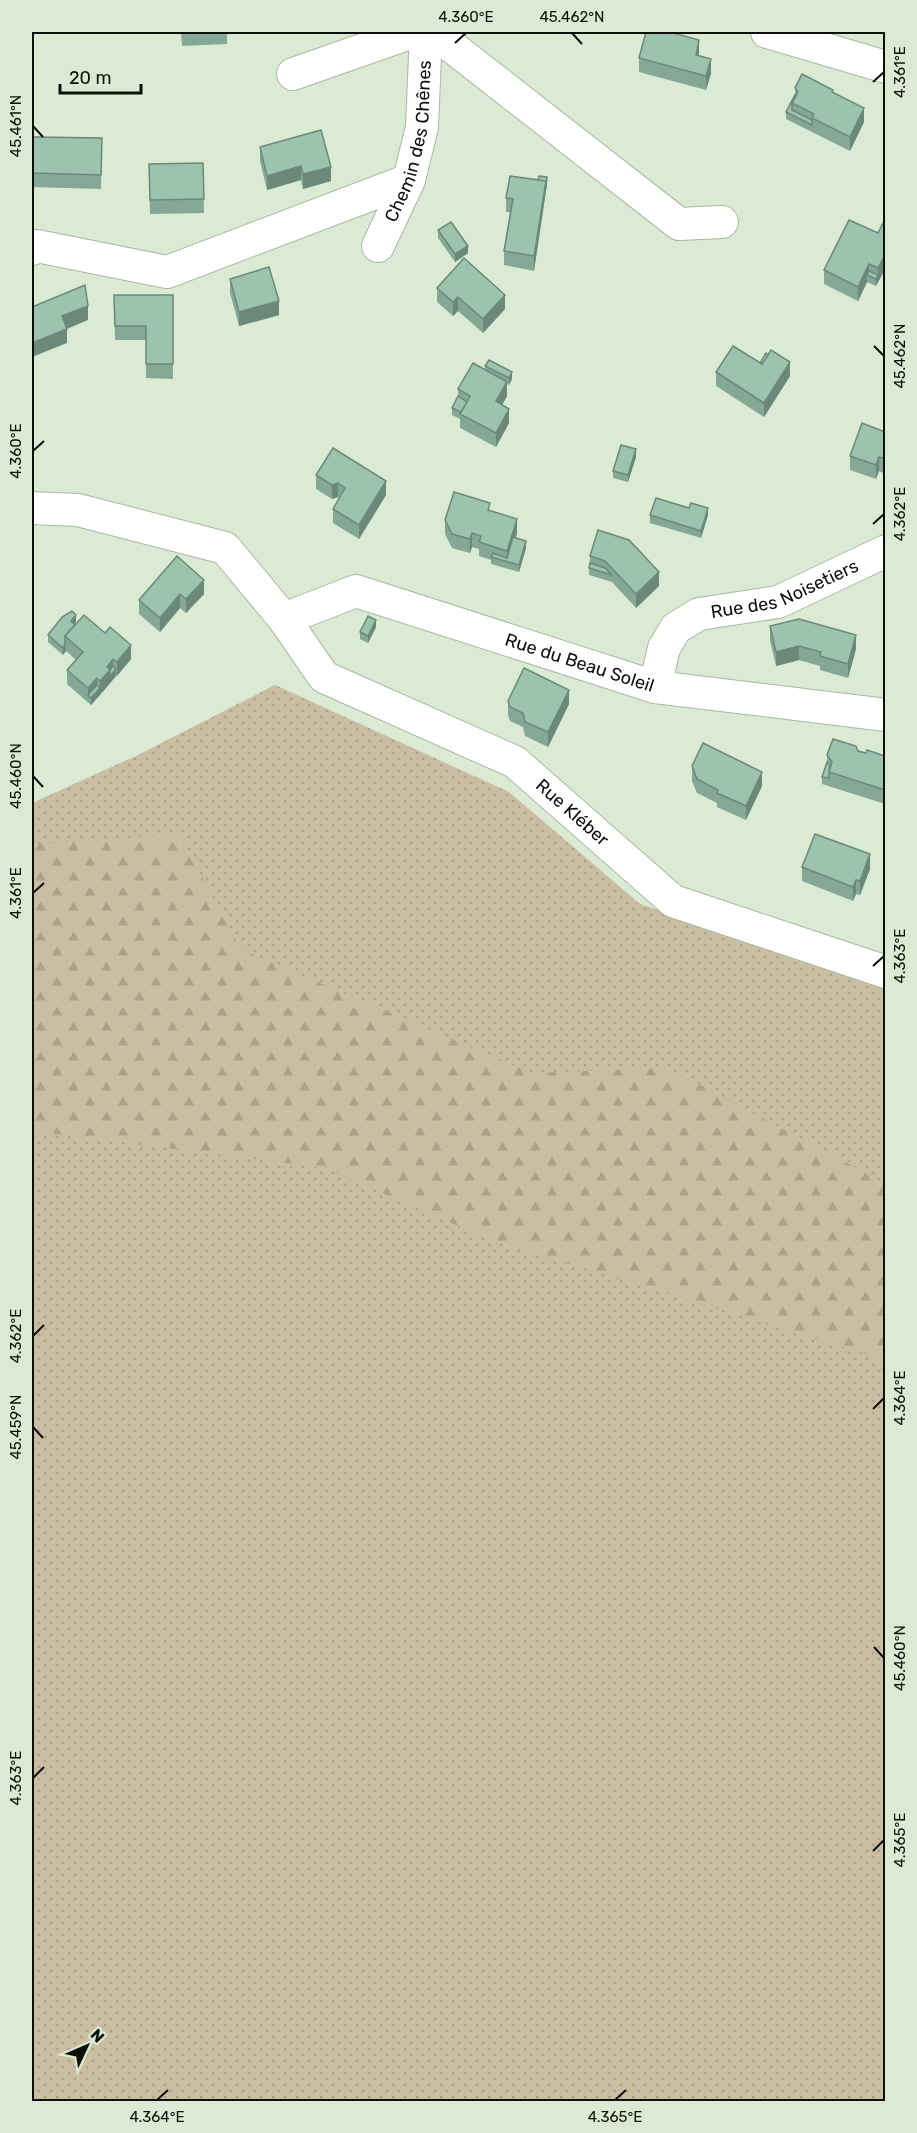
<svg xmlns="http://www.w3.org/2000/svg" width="917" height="2133" viewBox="0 0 917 2133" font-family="Rubik,sans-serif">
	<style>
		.green { fill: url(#green-dots) }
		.forest { fill: url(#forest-firs) }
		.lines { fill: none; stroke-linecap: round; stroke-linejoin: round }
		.street-casing { stroke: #aab9a3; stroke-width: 34 }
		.street { stroke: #fff; stroke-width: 32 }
		.wall { fill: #85a896 }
		.shaded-wall { fill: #6c887a }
		.building { fill: #9bc3ae; stroke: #6c887a; stroke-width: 1.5 }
		.ticks { fill: none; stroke: #0b1009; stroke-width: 2 }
		.labels { text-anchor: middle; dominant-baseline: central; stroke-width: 4.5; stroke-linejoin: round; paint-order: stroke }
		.street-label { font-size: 18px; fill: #0b1009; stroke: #daead3 }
		.neatline { fill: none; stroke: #0b1009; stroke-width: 2 }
		.ticks-label { font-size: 15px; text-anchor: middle; fill: #0b1009 }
	</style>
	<defs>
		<pattern id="green-dots" width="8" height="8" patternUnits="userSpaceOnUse" patternTransform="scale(1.5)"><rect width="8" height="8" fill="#cabda2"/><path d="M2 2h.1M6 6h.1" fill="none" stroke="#aca18a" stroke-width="1.8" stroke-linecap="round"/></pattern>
		<pattern id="forest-firs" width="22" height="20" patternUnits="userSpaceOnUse" patternTransform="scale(1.5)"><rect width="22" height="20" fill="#cabda2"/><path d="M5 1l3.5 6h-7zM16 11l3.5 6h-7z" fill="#aca18a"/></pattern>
	</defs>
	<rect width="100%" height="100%" fill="#daead3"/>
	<polygon class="green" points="275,685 509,792 640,904 885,985 885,2101 32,2101 32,803 136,756"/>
	<polygon class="forest" points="179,835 242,950 532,1073 668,1068 885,1183 885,1372 869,1355 488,1239 325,1168 32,1131 32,845 66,841"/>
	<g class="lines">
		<defs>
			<g id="street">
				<polyline points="433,32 679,224 722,222"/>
				<polyline points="767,32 886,67"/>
				<polyline points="293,74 413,32"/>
				<path id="s1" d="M378,246L409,180L422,127L426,32"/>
				<polyline points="32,249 37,246 167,272 409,180"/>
				<path id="s2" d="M32,508L78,510L225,548L284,619L324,677L515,762L673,901L886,972"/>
				<path id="s3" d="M284,619L356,591L655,687L886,715"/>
				<path id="s4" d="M655,687L664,648L676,628L699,614L778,602L886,551"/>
			</g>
		</defs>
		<use href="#street" class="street-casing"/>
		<use href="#street" class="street"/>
	</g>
	<g class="wall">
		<polygon points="181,32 227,32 227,44 182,46"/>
		<polygon points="699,54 699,56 711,73 706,90 639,72 639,58"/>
		<polygon points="795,88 833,93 864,122 850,151 786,119 786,112 795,95"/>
		<polygon points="32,137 102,138 101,189 32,187"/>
		<polygon points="260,147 331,181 303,189 301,180 267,190 260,161"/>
		<polygon points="203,163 204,213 150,214 149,164"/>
		<polygon points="547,184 534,271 504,265 504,251 510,212 506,212 506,198"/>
		<polygon points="885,224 885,269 876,286 867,282 858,301 824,284 824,270 878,233"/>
		<polygon points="438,230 468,253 455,262 438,238"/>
		<polygon points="230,279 279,315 239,326 230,293"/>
		<polygon points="437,288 505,309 483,333 458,311 453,316 437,302"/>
		<polygon points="114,295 173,295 173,379 146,378 146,340 115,340"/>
		<polygon points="760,363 790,376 764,417 716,386 716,372"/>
		<polygon points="485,366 512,379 509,385 507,384 507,396 502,405 509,423 496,447 460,428 460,419 452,415 452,408 458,396 458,389 485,370"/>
		<polygon points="885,432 885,474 879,471 876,479 850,470 850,456"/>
		<polygon points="636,457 628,482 613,478 613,471"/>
		<polygon points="316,475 386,495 359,539 333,523 333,509 339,498 338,497 332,499 316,489"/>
		<polygon points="490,511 517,533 516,538 526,548 519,572 491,564 491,560 479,556 479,549 472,547 470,553 452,548 445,534 445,520"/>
		<polygon points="650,515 708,515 701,538 650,523"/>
		<polygon points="598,530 659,586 636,608 612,582 589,575 590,556"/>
		<polygon points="177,556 204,594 186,613 180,608 160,632 139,614 139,600"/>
		<polygon points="76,622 74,624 131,659 91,705 67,684 67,670 76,660 66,651 63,655 48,642 48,635"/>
		<polygon points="770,626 856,649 848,678 820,670 820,666 799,660 776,666 770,640"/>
		<polygon points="376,627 368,643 360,639 360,632"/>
		<polygon points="508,701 569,704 548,747 525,736 523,727 510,721 508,715"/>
		<polygon points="858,751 866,753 885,756 885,804 822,784 822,777 827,762 827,755"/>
		<polygon points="692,766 762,786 746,820 717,807 717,803 697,793 692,781"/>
		<polygon points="802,867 870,869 860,895 856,894 853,901 802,881"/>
	</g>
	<g class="shaded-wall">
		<polygon points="699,40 699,54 696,69 696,55"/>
		<polygon points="711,59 711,73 706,90 706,76"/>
		<polygon points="864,108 864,122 850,151 850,137"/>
		<polygon points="301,166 301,180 267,190 267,176"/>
		<polygon points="331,167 331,181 303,189 303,174"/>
		<polygon points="547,177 547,184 534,271 534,256 546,181"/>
		<polygon points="468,246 468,253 455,262 455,254"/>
		<polygon points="885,255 885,269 876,286 876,279 878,275 878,268"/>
		<polygon points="869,264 869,276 867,275 867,282 858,301 858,287"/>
		<polygon points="505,295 505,309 483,333 483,319"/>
		<polygon points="458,297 458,311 453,316 453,302"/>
		<polygon points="279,301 279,315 239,326 239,312"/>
		<polygon points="88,306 88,320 62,331 62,316"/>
		<polygon points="67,329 67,343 32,357 32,343"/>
		<polygon points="790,362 790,376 764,417 764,403"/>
		<polygon points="512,372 512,379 509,385 509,378"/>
		<polygon points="507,382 507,396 496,416 496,401"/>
		<polygon points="509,409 509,423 496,447 496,433"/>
		<polygon points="636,449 636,457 628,482 628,475"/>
		<polygon points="879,457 879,471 876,479 876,465"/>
		<polygon points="386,481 386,495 359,539 359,525"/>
		<polygon points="338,483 338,497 332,499 332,485"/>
		<polygon points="708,508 708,515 701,538 701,531"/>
		<polygon points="517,519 517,533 508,562 507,562 507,551"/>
		<polygon points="472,533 472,547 470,553 470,539"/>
		<polygon points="526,541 526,548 519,572 519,565"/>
		<polygon points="659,572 659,586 636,608 636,594"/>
		<polygon points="204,580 204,594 186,613 186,599"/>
		<polygon points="180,594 180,608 160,632 160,618"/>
		<polygon points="76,615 76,622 71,628 71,621"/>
		<polygon points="376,620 376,627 368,643 368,636"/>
		<polygon points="856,635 856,649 848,678 848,664"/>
		<polygon points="65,644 66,651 63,655 63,648"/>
		<polygon points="131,645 131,659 117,676 117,662"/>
		<polygon points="799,646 799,660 776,666 776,652"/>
		<polygon points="113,659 113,673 116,669 116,676 100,695 100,681 107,667"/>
		<polygon points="97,678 97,691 100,688 100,695 91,705 91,698 88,695 88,688"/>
		<polygon points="569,690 569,704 548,747 548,732"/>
		<polygon points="762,772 762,786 746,820 746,806"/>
		<polygon points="870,854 870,869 860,895 860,881"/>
		<polygon points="856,880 856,894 853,901 853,887"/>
	</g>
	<g class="building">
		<polygon points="646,32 670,32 699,40 696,55 711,59 706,76 639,58"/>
		<polygon points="802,74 833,90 832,92 864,108 850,137 812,118 814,114 792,103 798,92 795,88"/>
		<polygon points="795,95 796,96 792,103 792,110 812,120 812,125 786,112"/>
		<polygon points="321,130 331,167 303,174 301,166 267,176 260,147"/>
		<polygon points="32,137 102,138 101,175 32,173"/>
		<polygon points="203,163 204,199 150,200 149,164"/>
		<polygon points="510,176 546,181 534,256 504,251 513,199 506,198"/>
		<polygon points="539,176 547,177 546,188 546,181 538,180"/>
		<polygon points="849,220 878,233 883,223 885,224 885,255 878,268 869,264 858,287 824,270"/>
		<polygon points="451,222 468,246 455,254 438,230"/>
		<polygon points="464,258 505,295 483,319 458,297 453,302 437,288"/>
		<polygon points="269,267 279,301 239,312 230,279"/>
		<polygon points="869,271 878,275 876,279 867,275"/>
		<polygon points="85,285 88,306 62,316 67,329 32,343 32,307"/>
		<polygon points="114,295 173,295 173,364 146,364 146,326 115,326"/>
		<polygon points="733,346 762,364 771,350 790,362 764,403 716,372"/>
		<polygon points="766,353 768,355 762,364 760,363"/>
		<polygon points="489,360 512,372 509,378 485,366"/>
		<polygon points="473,363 507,382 496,401 509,409 496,433 460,414 470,396 458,389"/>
		<polygon points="458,396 467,402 461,412 452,408"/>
		<polygon points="862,423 885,432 885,459 879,457 876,465 850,456"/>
		<polygon points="621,445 636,449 628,475 613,471"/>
		<polygon points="333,448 386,481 359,525 333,509 345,488 338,483 332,485 316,475"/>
		<polygon points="454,492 490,503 488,510 517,519 507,551 479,542 481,536 472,533 470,539 452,534 445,520"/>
		<polygon points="656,498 689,508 691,503 708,508 701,531 650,515"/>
		<polygon points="598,530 629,540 659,572 636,594 605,561 590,556"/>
		<polygon points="513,537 526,541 519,565 491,557 493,553 507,558"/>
		<polygon points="177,556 204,580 186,599 180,594 160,618 139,600"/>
		<polygon points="590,563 605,568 612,575 589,568"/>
		<polygon points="72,611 76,615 71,621 75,625 65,636 65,644 63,648 48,635 62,617"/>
		<polygon points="84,615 105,633 110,627 131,645 117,662 113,659 107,667 110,670 100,681 97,678 88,688 67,670 83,652 65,636"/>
		<polygon points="368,616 376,620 368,636 360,632"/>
		<polygon points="799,619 856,635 848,664 820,656 821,652 799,646 776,652 770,626"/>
		<polygon points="113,666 116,669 110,677 110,670"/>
		<polygon points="524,668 569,690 548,732 525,722 523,713 510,707 508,701"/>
		<polygon points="97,685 100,688 91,698 88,695"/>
		<polygon points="833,739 856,746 858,751 866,753 867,750 885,756 885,790 829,772 832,762 827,755"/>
		<polygon points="703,743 762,772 746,806 717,793 718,790 697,779 692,766"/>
		<polygon points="827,762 830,766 829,772 829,778 822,777"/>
		<polygon points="815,834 870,854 860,881 856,880 853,887 802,867"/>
	</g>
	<path class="ticks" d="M572,33L582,44M455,43L466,33M873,82L884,72M33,126L43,137M874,346L884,356M33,451L44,441M873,524L884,514M33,776L43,787M33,893L44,883M873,966L884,956M33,1336L44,1325M873,1409L884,1398M33,1427L43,1438M874,1647L884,1658M33,1778L44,1767M873,1851L884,1840M157,2100L168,2090M615,2100L626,2090"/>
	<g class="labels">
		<g class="street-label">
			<text stroke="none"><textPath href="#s1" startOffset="111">Chemin des Chênes</textPath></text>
			<text stroke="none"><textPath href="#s4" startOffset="180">Rue des Noisetiers</textPath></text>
			<text stroke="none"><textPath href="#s3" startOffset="312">Rue du Beau Soleil</textPath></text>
			<text stroke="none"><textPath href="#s2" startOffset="646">Rue Kléber</textPath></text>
		</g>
	</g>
	<rect width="917" height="2133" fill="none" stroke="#daead3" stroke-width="66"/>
	<g transform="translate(87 2046) rotate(46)" stroke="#daead3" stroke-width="4.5" paint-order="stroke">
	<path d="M0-4.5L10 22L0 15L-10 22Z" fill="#0b1009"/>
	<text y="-9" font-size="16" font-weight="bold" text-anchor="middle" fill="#0b1009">N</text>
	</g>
	<path d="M60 84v9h81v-9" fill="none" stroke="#0b1009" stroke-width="3"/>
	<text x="69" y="84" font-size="18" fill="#0b1009" stroke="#daead3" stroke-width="4.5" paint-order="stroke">20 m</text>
	<rect x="33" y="33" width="851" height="2067" class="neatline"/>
	<g class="ticks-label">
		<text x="466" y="22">4.360°E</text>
		<text x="572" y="22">45.462°N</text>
		<text transform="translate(900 72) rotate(-90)" y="5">4.361°E</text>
		<text transform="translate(16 126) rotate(-90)" y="5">45.461°N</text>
		<text transform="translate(900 356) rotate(-90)" y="5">45.462°N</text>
		<text transform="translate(16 451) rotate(-90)" y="5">4.360°E</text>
		<text transform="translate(900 514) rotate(-90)" y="5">4.362°E</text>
		<text transform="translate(16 776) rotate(-90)" y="5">45.460°N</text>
		<text transform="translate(16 893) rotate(-90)" y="5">4.361°E</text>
		<text transform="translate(900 956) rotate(-90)" y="5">4.363°E</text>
		<text transform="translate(16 1336) rotate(-90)" y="5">4.362°E</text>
		<text transform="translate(900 1398) rotate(-90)" y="5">4.364°E</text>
		<text transform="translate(16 1427) rotate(-90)" y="5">45.459°N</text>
		<text transform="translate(900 1658) rotate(-90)" y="5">45.460°N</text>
		<text transform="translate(16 1778) rotate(-90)" y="5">4.363°E</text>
		<text transform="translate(900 1840) rotate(-90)" y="5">4.365°E</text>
		<text x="157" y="2122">4.364°E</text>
		<text x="615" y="2122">4.365°E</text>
	</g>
</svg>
